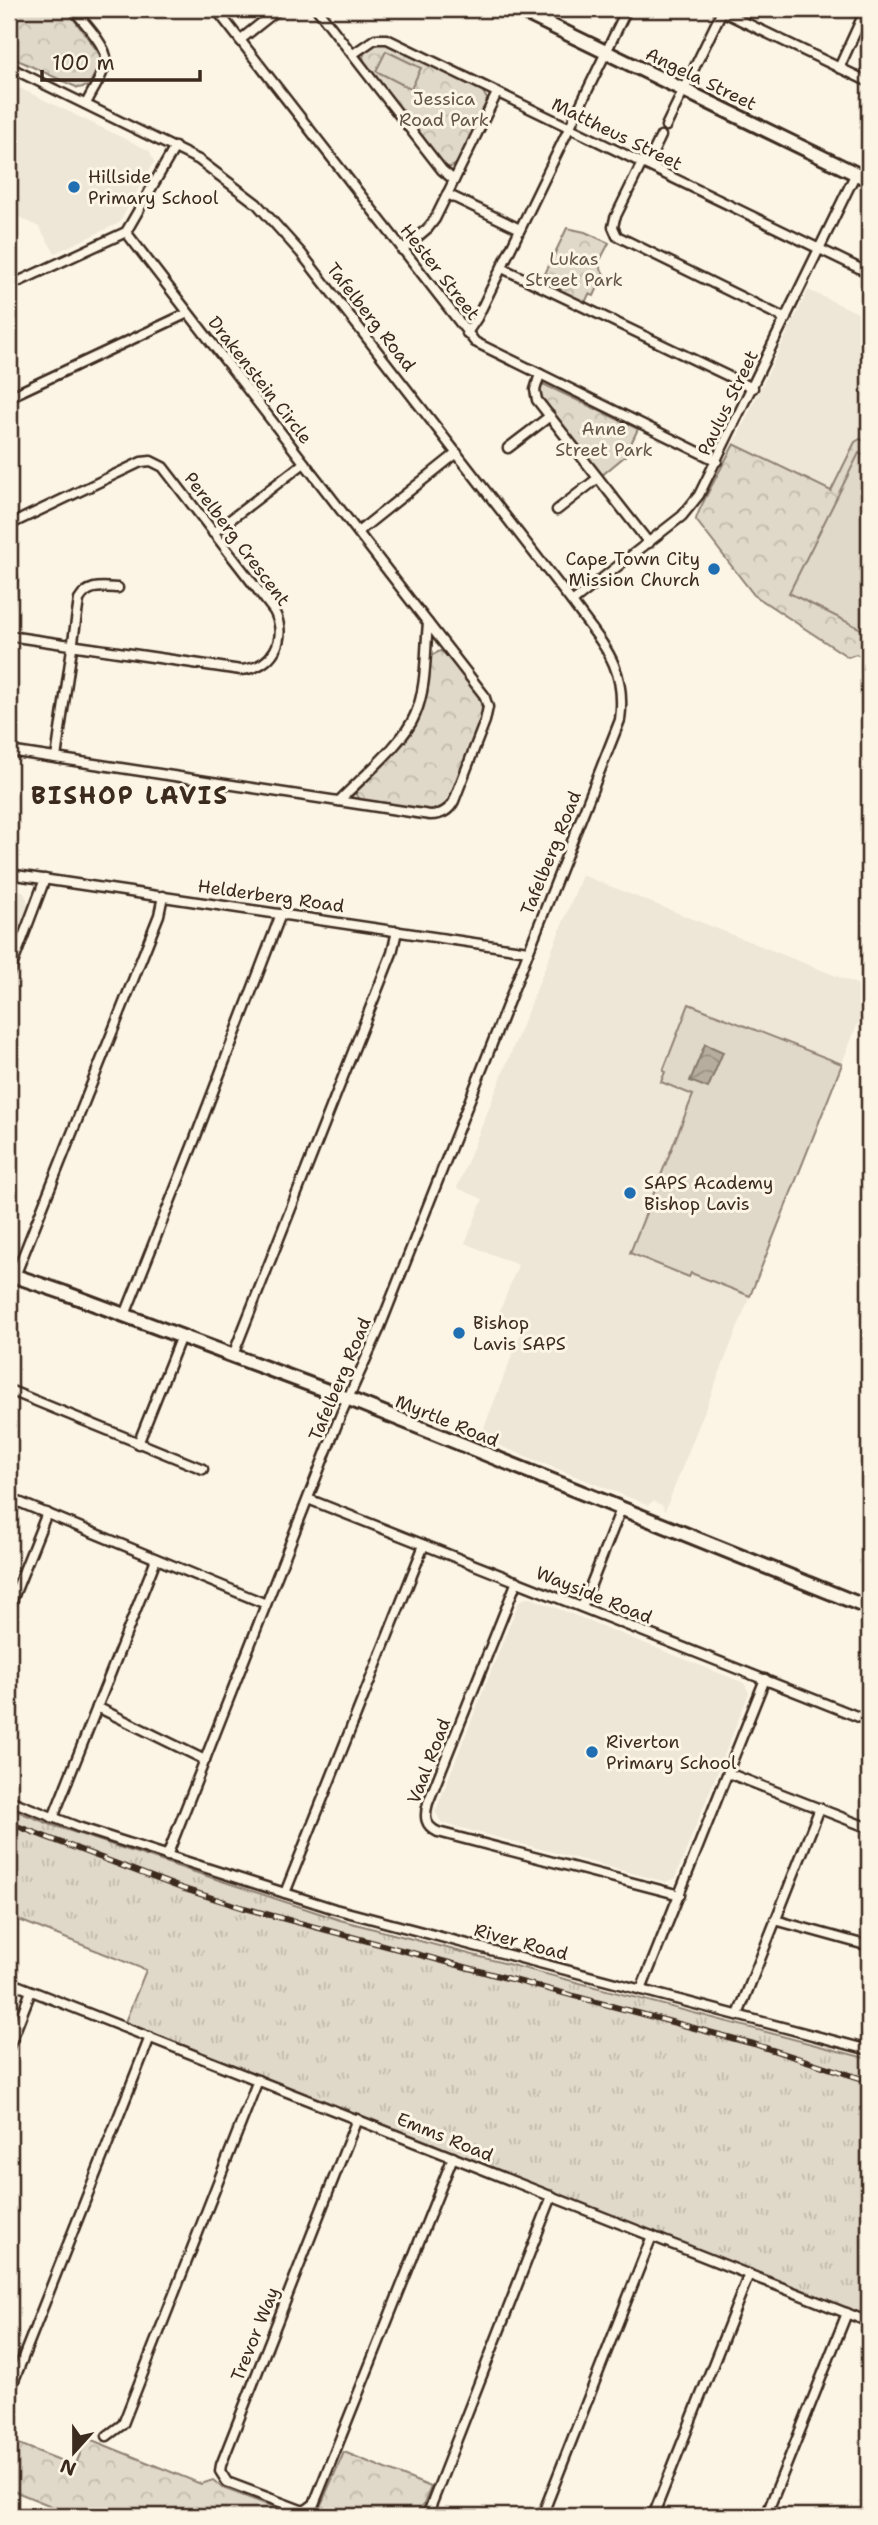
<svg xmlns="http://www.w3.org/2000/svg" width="878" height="2525" viewBox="0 0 878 2525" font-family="'Shantell Sans',sans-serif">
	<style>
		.built { fill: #eee6d6 }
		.grass { fill: url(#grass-tufts); stroke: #8e8173; stroke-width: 2 }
		.forest { fill: url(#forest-crowns); stroke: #8e8173; stroke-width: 2 }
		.garden { fill: #e0d8c8; stroke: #8e8173; stroke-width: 2 }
		.water { fill: url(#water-waves); stroke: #85796b; stroke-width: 2 }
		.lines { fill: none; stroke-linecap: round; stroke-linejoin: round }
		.street-casing { stroke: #3b2a1e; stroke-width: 13 }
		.secondary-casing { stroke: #3b2a1e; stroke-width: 18 }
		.street { stroke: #fcf5e5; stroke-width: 8 }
		.secondary { stroke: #fcf5e5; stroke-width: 12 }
		.rail-casing { stroke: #3b2a1e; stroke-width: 6 }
		.rail { stroke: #fcf5e5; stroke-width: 3.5; stroke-dasharray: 10; stroke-linecap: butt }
		.poi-dot { fill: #1f6fb2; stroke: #fcf5e5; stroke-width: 2.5 }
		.labels { text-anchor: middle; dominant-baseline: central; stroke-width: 6; stroke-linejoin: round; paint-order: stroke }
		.street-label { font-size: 18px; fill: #3b2a1e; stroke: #fcf5e5 }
		.park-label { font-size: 18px; fill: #645648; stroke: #fcf5e5 }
		.poi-label { font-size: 18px; fill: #3b2a1e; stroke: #fcf5e5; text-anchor: start }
		.district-label { font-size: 24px; font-weight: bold; letter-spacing: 2px; fill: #3b2a1e; stroke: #fcf5e5 }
	</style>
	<defs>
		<pattern id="grass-tufts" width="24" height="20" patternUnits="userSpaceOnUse" patternTransform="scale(1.75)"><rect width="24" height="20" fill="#e0d8c8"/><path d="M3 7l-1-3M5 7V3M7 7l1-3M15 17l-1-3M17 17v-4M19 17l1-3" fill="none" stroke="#c1baab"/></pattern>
		<pattern id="forest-crowns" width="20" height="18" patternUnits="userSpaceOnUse" patternTransform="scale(1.75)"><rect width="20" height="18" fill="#e0d8c8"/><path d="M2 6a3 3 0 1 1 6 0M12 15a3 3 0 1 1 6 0" fill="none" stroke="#c1baab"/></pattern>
		<pattern id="water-waves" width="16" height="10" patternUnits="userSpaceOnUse" patternTransform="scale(1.75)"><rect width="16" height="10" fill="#b7ad9e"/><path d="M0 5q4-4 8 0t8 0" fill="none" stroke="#968d80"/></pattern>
	</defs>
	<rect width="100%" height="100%" fill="#fcf5e5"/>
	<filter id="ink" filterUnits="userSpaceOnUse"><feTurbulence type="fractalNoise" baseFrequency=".0143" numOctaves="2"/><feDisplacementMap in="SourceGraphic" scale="14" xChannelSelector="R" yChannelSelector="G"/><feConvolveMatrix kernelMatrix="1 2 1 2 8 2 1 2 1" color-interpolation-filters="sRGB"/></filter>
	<g filter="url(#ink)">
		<g class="built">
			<polygon points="9,83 150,151 154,162 119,223 55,253 39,227 9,212"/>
			<polygon points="808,290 869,318 869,443 860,439 855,442 832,491 734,444"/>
			<polygon points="582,875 869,989 869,995 665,1511 662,1505 653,1501 648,1505 480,1438 523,1327 497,1318 518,1265 465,1243 483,1199 457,1188"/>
			<polygon points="9,889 23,891 27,899 27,907 9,953"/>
			<polygon points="529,1597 744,1683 749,1693 675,1878 666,1882 442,1823 435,1812 519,1601"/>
		</g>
		<polygon class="grass" points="9,1808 52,1825 340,1920 869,2059 869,2317 125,2022 146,1970 9,1916"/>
		<g class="forest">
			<polygon points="9,9 66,9 101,56 100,62 89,86 78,88 9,56"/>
			<path d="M382,42L482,90L487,99L486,106L458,162C453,168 447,169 442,163L366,66L363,57C365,48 373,42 382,42Z"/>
			<polygon points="567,228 585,232 609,243 598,264 604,274 594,296 589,294 585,303 541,282"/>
			<polygon points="543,384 638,429 625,456 601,476 540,397 539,390"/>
			<path d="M860,439L869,443V660L856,654L848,657L754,595L696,520C696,512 728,456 734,444L831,491L855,442Z"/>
			<polygon points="9,556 18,576 10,631 9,631"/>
			<path d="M440,651L445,653C459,671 489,696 481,720L449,801L440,808L431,810L361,800L356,795L357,789C380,766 412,742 422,710C428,692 426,673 430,656Z"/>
			<polygon points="87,2438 201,2484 213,2480 223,2488 297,2516 76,2516 9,2489 9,2440 75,2466"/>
			<polygon points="344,2452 431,2487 419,2516 316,2516"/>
		</g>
		<g class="garden">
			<polygon points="386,51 421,68 411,89 376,71"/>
			<polygon points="859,453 869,458 869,633 789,593"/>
			<polygon points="689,1004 842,1064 750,1296 691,1273 689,1277 630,1253 693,1095 661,1082 665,1072 663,1071"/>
		</g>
		<polygon class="water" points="705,1044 723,1052 708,1088 690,1081"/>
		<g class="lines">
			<defs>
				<g id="street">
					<path d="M73,9C81,19 107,46 106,59C105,73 92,91 86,104"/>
					<polyline points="216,9 475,342 717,461"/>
					<polyline points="317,9 442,170 454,180"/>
					<polyline points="717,9 869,82"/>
					<polyline points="240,40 279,9"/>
					<polyline points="353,54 375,39 387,39 869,273"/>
					<path d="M9,67L199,160L257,204L301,253L572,602C602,644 627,665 620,720L378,1332L341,1414L167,1856"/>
					<polyline points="839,68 866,9"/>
					<polyline points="666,126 723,9"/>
					<polyline points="642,163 615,218 613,227 617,236 786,319"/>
					<polyline points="647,165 661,136"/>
					<polyline points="447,194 520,229"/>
					<path d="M126,232L428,623C425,652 427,688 415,715C404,743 361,778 339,801"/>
					<polyline points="402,250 428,228 435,219 497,93"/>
					<polyline points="502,268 753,388"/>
					<polyline points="9,286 126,232 175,147"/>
					<polyline points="467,333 477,318 627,9"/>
					<polyline points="540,374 535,390 537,400 649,543"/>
					<polyline points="9,397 188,313"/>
					<polyline points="508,448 550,416"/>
					<polyline points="557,510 598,478"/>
					<path d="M9,525L141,462L151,461L163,467L274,611C289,639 272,668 241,670L9,636"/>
					<polyline points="358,532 457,453"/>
					<polyline points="213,533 304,463"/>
					<polyline points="572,602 682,516 699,495 856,173"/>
					<path d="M9,751L430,815C441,815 449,811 454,801L485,721L488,707L484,695L428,623"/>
					<path d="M56,758L79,600C88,584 102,587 118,588"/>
					<polyline points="9,874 528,951"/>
					<polyline points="9,974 45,879"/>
					<polyline points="15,1276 159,915 163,896"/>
					<polyline points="125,1315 193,1144 281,914"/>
					<polyline points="233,1355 392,953 397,931"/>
					<polyline points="9,1390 203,1469"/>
					<polyline points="138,1444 181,1336"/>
					<polyline points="9,1498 266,1604"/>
					<polyline points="308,1499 869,1721"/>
					<path d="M517,1581L428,1803C424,1817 425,1826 438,1832L680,1895"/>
					<polyline points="582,1607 621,1509"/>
					<polyline points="9,1608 47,1513"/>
					<polyline points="97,1707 205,1760"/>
					<polyline points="728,1773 869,1828"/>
					<polyline points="9,1800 78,1827 335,1909 869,2050"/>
					<polyline points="53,1818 156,1559"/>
					<polyline points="285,1893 424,1545"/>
					<polyline points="775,1920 869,1946"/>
					<polyline points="9,1982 869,2322"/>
					<polyline points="641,1990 765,1679"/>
					<polyline points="738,2015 820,1808"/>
					<polyline points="9,2047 31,1991"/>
					<polyline points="357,2119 221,2465 220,2471 227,2482 301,2510 306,2510 314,2504 453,2157"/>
					<polyline points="9,2393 150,2037"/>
					<polyline points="107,2436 123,2424 258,2080"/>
					<polyline points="427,2516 552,2196"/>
					<polyline points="542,2516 652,2236"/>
					<polyline points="653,2516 749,2274"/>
					<polyline points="766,2516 847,2313"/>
				</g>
				<g id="secondary">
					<polyline points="517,9 869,180"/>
					<polyline points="9,1274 65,1293 349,1399 869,1608"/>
				</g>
			</defs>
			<use href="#street" class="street-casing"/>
			<use href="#secondary" class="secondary-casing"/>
			<use href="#street" class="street"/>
			<use href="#secondary" class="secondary"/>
			<defs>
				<polyline id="rail" points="9,1823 181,1888 244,1908 754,2044 869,2081"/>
			</defs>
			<use href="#rail" class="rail-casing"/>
			<use href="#rail" class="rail"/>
		</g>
	</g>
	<g class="poi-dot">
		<circle cx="74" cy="187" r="7"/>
		<circle cx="714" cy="569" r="7"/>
		<circle cx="630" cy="1193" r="7"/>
		<circle cx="459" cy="1333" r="7"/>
		<circle cx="592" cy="1752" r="7"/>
	</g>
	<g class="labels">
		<g class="street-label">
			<text transform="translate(701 79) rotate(26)">Angela Street</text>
			<text transform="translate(617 134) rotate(26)">Mattheus Street</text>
			<text transform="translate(440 272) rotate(52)">Hester Street</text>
			<text transform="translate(371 317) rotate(52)">Tafelberg Road</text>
			<text transform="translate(260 380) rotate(52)">Drakenstein Circle</text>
			<text transform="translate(728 403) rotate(-64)">Paulus Street</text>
			<text transform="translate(237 539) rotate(53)">Perelberg Crescent</text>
			<text transform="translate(551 853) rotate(-68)">Tafelberg Road</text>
			<text transform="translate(271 896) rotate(8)">Helderberg Road</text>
			<text transform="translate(340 1379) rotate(-67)">Tafelberg Road</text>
			<text transform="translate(447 1421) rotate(22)">Myrtle Road</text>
			<text transform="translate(594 1595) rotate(22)">Wayside Road</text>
			<text transform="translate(429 1761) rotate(-69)">Vaal Road</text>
			<text transform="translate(521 1942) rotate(15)">River Road</text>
			<text transform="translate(445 2137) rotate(22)">Emms Road</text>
			<text transform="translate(255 2334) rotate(-68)">Trevor Way</text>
		</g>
		<g class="park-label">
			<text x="444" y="99">Jessica<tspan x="444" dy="21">Road Park</tspan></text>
			<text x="574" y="259">Lukas<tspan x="574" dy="21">Street Park</tspan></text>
			<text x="604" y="429">Anne<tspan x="604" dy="21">Street Park</tspan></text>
		</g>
		<g class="poi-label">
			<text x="88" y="177">Hillside<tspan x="88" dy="21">Primary School</tspan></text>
			<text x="700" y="559" text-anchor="end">Cape Town City<tspan x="700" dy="21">Mission Church</tspan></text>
			<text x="644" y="1183">SAPS Academy<tspan x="644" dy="21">Bishop Lavis</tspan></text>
			<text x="473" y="1323">Bishop<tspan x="473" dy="21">Lavis SAPS</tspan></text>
			<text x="606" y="1742">Riverton<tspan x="606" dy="21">Primary School</tspan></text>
		</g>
		<g class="district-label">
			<text x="130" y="796">BISHOP LAVIS</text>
		</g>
	</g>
	<rect width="878" height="2525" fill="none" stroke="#fcf5e5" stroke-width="35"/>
	<rect x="18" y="18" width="843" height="2490" fill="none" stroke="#3b2a1e" stroke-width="2.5" filter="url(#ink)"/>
	<g transform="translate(74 2452) rotate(201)" stroke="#fcf5e5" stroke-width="5" paint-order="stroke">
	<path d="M0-5L12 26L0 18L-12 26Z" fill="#3b2a1e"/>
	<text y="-10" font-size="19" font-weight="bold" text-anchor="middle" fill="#3b2a1e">N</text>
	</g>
	<path d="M42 70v10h158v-10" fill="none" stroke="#3b2a1e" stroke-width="3.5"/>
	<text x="52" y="70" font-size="21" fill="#3b2a1e" stroke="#fcf5e5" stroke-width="5" paint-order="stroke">100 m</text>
</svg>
